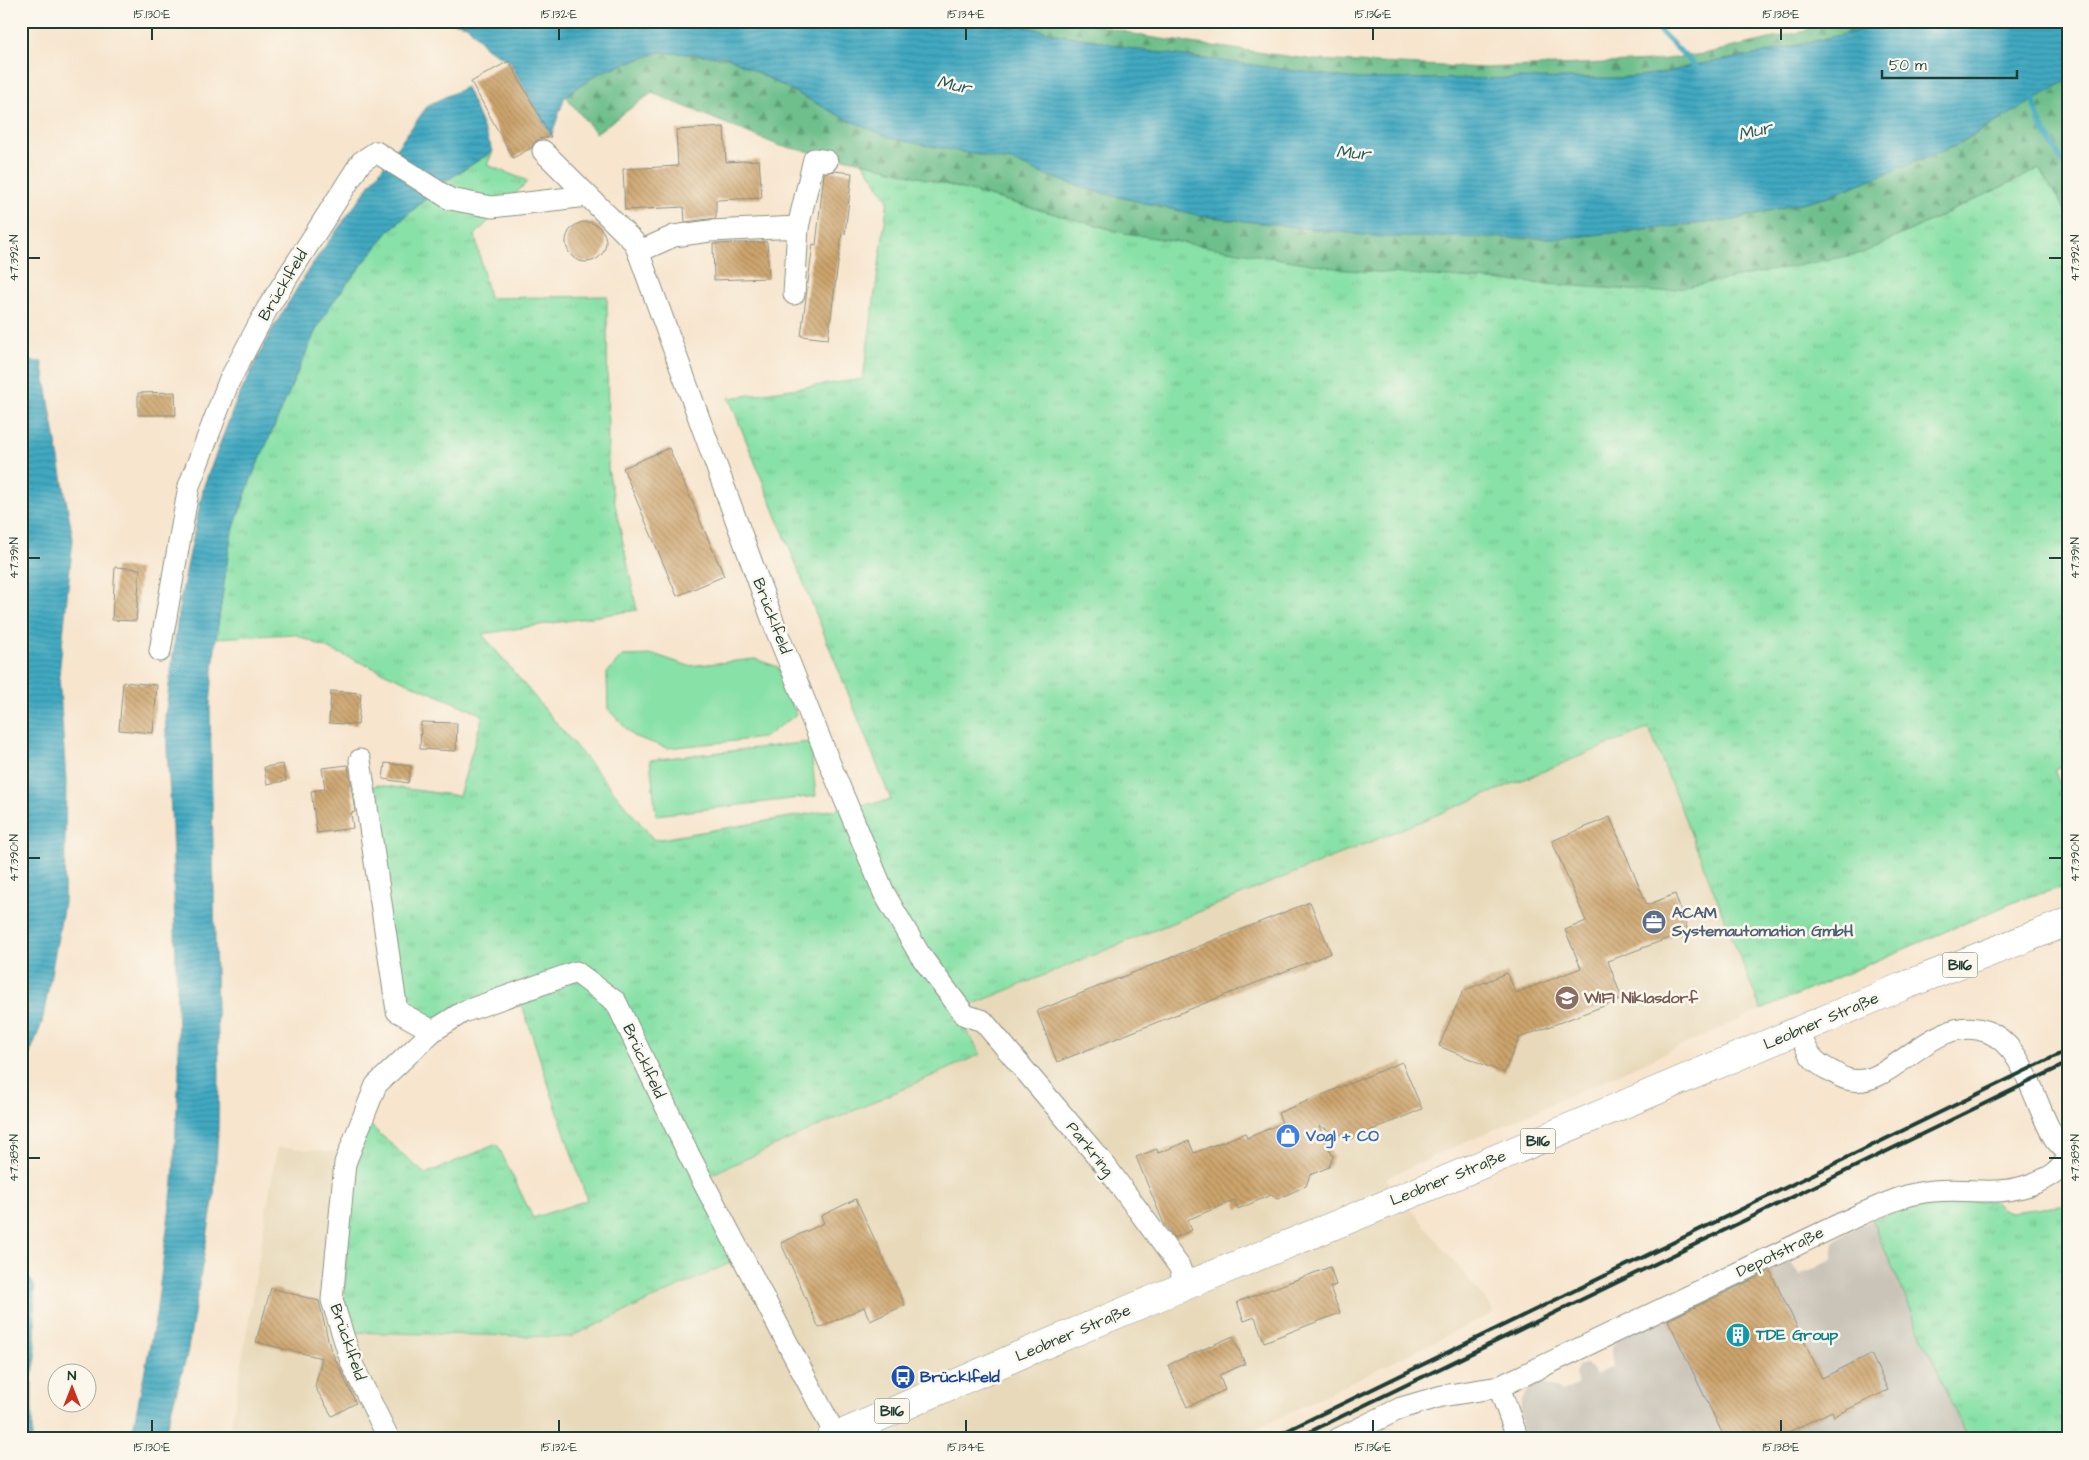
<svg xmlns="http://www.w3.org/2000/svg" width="2089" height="1460" viewBox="0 0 2089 1460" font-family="'Architects Daughter',sans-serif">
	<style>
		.built { fill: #e8d9ba }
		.industrial { fill: #c9c3b8 }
		.grass { fill: url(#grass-tufts); stroke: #548f6e }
		.forest { fill: url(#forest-firs); stroke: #467e60 }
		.garden { fill: url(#garden-dots); stroke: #548f6e }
		.pitch { fill: #88e1a7; stroke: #548f6e }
		.water { fill: url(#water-rules); stroke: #30737a }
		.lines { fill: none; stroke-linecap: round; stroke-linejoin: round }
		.stream { stroke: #41a9c1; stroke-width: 5.5 }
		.building { fill: url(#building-back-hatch) }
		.street-casing { stroke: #8b9181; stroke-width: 23 }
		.primary-casing { stroke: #8b9181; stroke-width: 29 }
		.street { stroke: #fff; stroke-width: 21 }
		.primary { stroke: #fff; stroke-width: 28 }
		.rail { stroke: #1f3d34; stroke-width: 4 }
		.ticks { fill: none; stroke: #1f3d34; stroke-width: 2 }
		.labels { text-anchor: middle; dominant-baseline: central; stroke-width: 5; stroke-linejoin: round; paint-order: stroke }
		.shield { fill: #fbf7ec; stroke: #61756b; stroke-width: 1 }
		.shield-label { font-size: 15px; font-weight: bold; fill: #1f3d34 }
		.street-label { font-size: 16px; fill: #1f3d34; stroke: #fbf7ec }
		.service-label { font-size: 16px; font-weight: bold; fill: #4e5e75; stroke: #fbf7ec; text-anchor: start }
		.education-label { font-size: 16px; font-weight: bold; fill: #785e54; stroke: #fbf7ec; text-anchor: start }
		.shop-label { font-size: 16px; font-weight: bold; fill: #366cbe; stroke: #fbf7ec; text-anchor: start }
		.culture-label { font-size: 16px; font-weight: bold; fill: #0d838f; stroke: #fbf7ec; text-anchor: start }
		.transit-label { font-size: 16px; font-weight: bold; fill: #164399; stroke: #fbf7ec; text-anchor: start }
		.water-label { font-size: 18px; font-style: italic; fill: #295d5e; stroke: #fbf7ec }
		.neatline { fill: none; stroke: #1f3d34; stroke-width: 2 }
		.ticks-label { font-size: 12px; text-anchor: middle; fill: #1f3d34 }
	</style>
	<defs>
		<pattern id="grass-tufts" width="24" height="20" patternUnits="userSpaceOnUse" patternTransform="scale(1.25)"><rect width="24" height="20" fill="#88e1a7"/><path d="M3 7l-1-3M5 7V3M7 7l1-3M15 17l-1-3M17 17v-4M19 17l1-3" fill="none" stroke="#75c290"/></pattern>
		<pattern id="forest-firs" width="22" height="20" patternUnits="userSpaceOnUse" patternTransform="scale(1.25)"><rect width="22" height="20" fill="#6ebf8c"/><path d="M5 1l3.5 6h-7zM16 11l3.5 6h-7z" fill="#5a9c73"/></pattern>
		<pattern id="garden-dots" width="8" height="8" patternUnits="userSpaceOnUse" patternTransform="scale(1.25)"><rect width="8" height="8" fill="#88e1a7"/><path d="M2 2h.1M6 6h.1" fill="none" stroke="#75c290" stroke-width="1.8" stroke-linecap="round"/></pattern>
		<pattern id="water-rules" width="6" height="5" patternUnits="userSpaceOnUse" patternTransform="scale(1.25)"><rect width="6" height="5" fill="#41a9c1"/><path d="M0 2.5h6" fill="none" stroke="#368b9e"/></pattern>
		<pattern id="building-back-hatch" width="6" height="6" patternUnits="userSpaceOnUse" patternTransform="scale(1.25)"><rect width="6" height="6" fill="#cda46d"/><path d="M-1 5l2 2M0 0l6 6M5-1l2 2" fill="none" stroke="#a6875a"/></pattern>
	</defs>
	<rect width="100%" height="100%" fill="#fbf7ec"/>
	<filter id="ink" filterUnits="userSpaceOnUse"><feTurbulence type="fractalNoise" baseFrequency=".02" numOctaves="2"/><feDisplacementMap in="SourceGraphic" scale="10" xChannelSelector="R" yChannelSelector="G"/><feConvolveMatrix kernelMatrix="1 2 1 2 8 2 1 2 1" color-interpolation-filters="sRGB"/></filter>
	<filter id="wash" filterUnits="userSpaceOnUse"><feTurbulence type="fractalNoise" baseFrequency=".0096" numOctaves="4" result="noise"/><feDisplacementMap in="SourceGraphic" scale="20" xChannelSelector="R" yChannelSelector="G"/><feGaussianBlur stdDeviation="1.12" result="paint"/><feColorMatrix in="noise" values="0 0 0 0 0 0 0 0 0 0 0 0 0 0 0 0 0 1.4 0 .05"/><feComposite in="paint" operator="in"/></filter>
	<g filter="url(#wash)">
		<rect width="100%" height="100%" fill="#f7e5ce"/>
		<polygon class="built" points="1650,727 1761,1010 1386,1178 1495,1312 1235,1439 229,1439 277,1147 351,1153 344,1332 705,1177 981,1054 954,1012"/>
		<polygon class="industrial" points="1872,1220 1967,1439 1527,1439 1521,1425 1521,1401 1530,1388 1541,1384 1555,1387 1561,1392 1578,1385 1575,1375 1578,1366 1587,1364 1596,1375 1613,1367 1611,1360 1612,1348 1617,1339 1773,1263 1789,1262 1800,1275 1832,1259 1834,1242 1849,1231"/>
		<g class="grass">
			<polygon points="493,151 487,165 528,181 475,235 489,298 607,296 608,470 637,610 482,634 654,840 891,800 729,398 863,379 888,200 863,162 1125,233 1863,253 2039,169 2068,215 2068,726 2061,730 2065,765 2054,769 2068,807 2068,886 2024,898 1761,1010 1649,728 954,1012 981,1054 705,1177 741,1258 570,1337 343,1332 351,1153 363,1119 425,1174 497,1144 533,1218 587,1200 518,993 433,1031 397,1011 365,789 377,785 459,796 483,715 294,634 216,638 231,536 251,479 315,332 332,303 388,232 448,180"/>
			<polygon points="1940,1200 1994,1201 2000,1208 2011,1212 2068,1205 2068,1439 1967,1439 1872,1220 1912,1204"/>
		</g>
		<g class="forest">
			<polygon points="1002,21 1081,21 1147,37 1315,60 1485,68 1652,61 1703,54 1805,31 1821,21 1887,21 1878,26 1760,54 1694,65 1664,73 1619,78 1356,79 1132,49 1095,40 1062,35"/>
			<polygon points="660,52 728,57 844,118 1015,162 1045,175 1097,192 1202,216 1383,237 1564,238 1733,220 1829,196 1955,146 2068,80 2068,215 2039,169 1863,253 1660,292 1347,270 1125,233 863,162 780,146 652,93 596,133 565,96 601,72"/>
		</g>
		<polygon class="garden" points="2068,726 2068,764 2065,765 2061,730"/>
		<g class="pitch">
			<polygon points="656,655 689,666 755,659 778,667 796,715 763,738 667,748 633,736 608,709 607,673 622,656"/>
			<polygon points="810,742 816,796 656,815 650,760"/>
		</g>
		<g class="water">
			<polygon points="445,21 1002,21 1062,35 1095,40 1132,49 1356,79 1619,78 1664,73 1694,65 1760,54 1878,26 1887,21 2068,21 2068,80 1955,146 1829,196 1733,220 1564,238 1383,237 1202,216 1097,192 1045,175 1015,162 893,139 844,118 728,57 660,52 601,72 565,96 551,137 509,61 486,48 467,25"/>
			<polygon points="466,87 493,151 447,180 388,232 332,303 315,332 271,434 251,479 231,536 216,638 210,705 215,941 219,1071 218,1132 214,1196 187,1355 163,1439 131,1439 156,1315 173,1182 179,1070 172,828 165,717 180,601 204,485 236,402 270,333 310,267 428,105"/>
			<polygon points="21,360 42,362 73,539 59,675 66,781 64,904 42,1023 21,1076"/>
			<polygon points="21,1266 34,1285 36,1357 32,1378 32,1439 21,1439"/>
		</g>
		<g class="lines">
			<g class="stream">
				<polyline points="1650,21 1698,69"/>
				<polyline points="2032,94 2039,121 2068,171"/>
			</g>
		</g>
		<g id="blocks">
			<g class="building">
				<polygon points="509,61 551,137 539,139 534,143 531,148 513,158 471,82"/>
				<polygon points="724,127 726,162 759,160 762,198 716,200 716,218 685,222 684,207 625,210 623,169 678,166 676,130"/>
				<polygon points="834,171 852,173 845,234 842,233 828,339 801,336 813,244 816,245 824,173"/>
				<circle cx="586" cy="242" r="20"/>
				<polygon points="767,242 769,278 714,280 713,244"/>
				<polygon points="175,392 176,415 138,415 138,393"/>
				<polygon points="669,448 724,576 677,596 623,468"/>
				<polygon points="115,567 140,569 136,621 112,620"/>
				<polygon points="123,682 157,685 153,733 119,730"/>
				<polygon points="331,691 361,693 358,725 329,723"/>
				<polygon points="421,722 457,723 456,751 420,749"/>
				<polygon points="385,763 411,766 408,783 383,779"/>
				<polygon points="283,764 286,781 267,784 264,767"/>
				<polygon points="348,765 355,812 351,813 353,828 317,833 311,791 325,789 322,768"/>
				<polygon points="1610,817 1647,905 1675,894 1688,931 1608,961 1622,999 1519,1038 1504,1073 1439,1046 1463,991 1507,973 1516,993 1581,968 1565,930 1586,921 1552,841"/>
				<polygon points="1310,902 1331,953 1057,1062 1037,1011"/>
				<polygon points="1402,1062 1422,1109 1351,1139 1319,1126 1333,1157 1329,1167 1310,1175 1306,1186 1277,1199 1271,1195 1238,1209 1235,1200 1187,1220 1192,1230 1174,1238 1164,1224 1136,1157 1157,1149 1158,1153 1189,1141 1194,1153 1245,1133 1247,1138 1282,1123 1278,1113"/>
				<polygon points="856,1199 905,1305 870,1321 864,1307 819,1328 781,1243 824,1223 821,1216"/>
				<polygon points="1330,1267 1336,1285 1330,1287 1340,1313 1264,1342 1255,1317 1244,1321 1237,1302"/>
				<polygon points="1770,1271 1822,1378 1871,1354 1888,1390 1834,1416 1832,1411 1774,1439 1725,1439 1668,1320"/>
				<polygon points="271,1288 319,1301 330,1348 356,1403 332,1416 315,1387 322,1358 256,1342"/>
				<polygon points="1233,1336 1245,1364 1219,1375 1225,1390 1187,1407 1168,1365"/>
			</g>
		</g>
	</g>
	<g filter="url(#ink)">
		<use href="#blocks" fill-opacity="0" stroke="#8b9181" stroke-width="1"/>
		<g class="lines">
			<defs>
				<g id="street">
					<polyline points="543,151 635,243 777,632 830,764 884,893 920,955 965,1015 983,1021 1105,1165 1179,1266 1186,1286"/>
					<polyline points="798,227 814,159 827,161"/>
					<polyline points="638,252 674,236 710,231 798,227 794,294"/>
					<polyline points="160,651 189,486 229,381 267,309 361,162 376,152 450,199 492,207 587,196"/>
					<polyline points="360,760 397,1011 433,1031"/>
					<path d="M1799,1031C1807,1052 1811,1062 1833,1072C1838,1075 1842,1078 1847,1079C1891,1093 1931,1010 1988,1032C2026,1047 2035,1108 2055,1139C2059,1144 2064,1149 2068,1153"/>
					<polyline points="1499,1387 1518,1439"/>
					<polyline points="389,1439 352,1364 332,1300 345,1163 376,1085 433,1031 463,1012 576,972 616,1002 689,1155 836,1436"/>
					<path d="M1338,1439L1401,1408L1442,1396L1499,1387L1861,1214C1885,1204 1907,1193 1933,1191C1971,1187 1996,1198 2035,1183C2052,1176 2058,1173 2068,1158"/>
				</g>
				<polyline id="primary" points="830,1439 1020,1355 1168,1293 1438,1183 1901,987 2068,922"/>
			</defs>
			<use href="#street" class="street-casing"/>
			<use href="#primary" class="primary-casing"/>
			<use href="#street" class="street"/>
			<use href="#primary" class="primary"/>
			<g class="rail">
				<polyline points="1270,1439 2068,1050"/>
				<polyline points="1295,1439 2068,1063"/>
			</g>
		</g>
	</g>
	<path class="ticks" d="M152,28V40M559,28V40M966,28V40M1373,28V40M1781,28V40M28,258H40M2049,258H2062M28,558H40M2049,558H2062M28,858H40M2049,858H2062M28,1158H40M2049,1158H2062M152,1420V1432M559,1420V1432M966,1420V1432M1373,1420V1432M1781,1420V1432"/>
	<defs>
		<symbol id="office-disc" viewBox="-11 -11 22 22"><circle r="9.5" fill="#5c6f8a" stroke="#fbf7ec"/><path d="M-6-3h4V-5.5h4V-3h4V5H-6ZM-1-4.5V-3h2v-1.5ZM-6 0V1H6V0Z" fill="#fff"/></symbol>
		<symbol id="school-disc" viewBox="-11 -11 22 22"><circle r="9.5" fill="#8d6e63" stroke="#fbf7ec"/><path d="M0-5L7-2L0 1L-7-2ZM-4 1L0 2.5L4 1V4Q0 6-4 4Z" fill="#fff"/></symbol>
		<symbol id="shop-disc" viewBox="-11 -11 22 22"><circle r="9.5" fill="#3f7fe0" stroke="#fbf7ec"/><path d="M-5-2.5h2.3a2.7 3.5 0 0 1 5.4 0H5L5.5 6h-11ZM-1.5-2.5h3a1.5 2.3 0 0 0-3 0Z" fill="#fff"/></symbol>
		<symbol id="building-disc" viewBox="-11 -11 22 22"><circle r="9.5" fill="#0f9aa8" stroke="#fbf7ec"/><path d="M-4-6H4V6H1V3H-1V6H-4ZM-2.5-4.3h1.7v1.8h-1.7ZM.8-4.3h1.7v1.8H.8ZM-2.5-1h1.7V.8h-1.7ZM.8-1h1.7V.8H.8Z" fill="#fff"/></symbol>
		<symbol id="bus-disc" viewBox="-11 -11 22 22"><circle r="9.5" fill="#1a4fb4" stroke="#fbf7ec"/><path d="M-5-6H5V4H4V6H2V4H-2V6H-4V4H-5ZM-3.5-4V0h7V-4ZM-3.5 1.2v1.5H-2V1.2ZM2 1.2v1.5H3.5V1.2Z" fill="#fff"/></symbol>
	</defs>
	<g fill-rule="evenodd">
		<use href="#office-disc" x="1640" y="908" width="28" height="28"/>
		<use href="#school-disc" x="1553" y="984" width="28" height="28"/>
		<use href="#shop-disc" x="1274" y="1122" width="28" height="28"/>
		<use href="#building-disc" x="1724" y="1321" width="28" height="28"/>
		<use href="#bus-disc" x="889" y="1363" width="28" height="28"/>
	</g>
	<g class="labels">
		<g class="shield">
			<rect x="1942.5" y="952.5" width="35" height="25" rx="4"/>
			<rect x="1520.5" y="1128.5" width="35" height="25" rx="4"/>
			<rect x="874.5" y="1398.5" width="35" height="25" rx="4"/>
		</g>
		<g class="shield-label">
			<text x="1960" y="965">B116</text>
			<text x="1538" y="1141">B116</text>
			<text x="892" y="1411">B116</text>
		</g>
		<g class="street-label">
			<text transform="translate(283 285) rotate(-59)">Brücklfeld</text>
			<text transform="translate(772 616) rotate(69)">Brücklfeld</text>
			<text transform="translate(1821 1021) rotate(-23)">Leobner Straße</text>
			<text transform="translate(644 1061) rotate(65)">Brücklfeld</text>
			<text transform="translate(1090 1149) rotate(51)">Parkring</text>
			<text transform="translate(1448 1178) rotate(-22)">Leobner Straße</text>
			<text transform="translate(1780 1252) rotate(-26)">Depotstraße</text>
			<text transform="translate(1073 1333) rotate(-23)">Leobner Straße</text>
			<text transform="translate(348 1342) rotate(71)">Brücklfeld</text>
		</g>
		<g class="service-label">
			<text x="1672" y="913">ACAM<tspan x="1672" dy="18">Systemautomation GmbH</tspan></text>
		</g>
		<g class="education-label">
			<text x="1584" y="998">WIFI Niklasdorf</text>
		</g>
		<g class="shop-label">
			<text x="1306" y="1136">Vogl + CO</text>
		</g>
		<g class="culture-label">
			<text x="1756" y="1335">TDE Group</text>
		</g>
		<g class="transit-label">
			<text x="920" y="1377">Brücklfeld</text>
		</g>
		<g class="water-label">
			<text transform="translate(954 85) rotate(12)">Mur</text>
			<text transform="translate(1755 131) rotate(-14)">Mur</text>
			<text transform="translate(1353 153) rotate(4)">Mur</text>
		</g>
	</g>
	<rect width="2089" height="1460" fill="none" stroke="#fbf7ec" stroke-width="55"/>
	<g transform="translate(72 1388)"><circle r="24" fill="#fbf7ec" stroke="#a3ada2"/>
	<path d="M0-4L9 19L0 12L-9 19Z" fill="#c8321e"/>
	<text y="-8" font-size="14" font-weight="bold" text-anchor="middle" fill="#1f3d34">N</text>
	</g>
	<path d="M1882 70v8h135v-8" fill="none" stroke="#1f3d34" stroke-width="2.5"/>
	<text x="1889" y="70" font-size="15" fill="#1f3d34" stroke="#fbf7ec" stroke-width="4" paint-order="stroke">50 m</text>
	<rect x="28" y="28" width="2034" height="1404" class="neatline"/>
	<g class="ticks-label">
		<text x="152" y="18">15.130°E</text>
		<text x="559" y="18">15.132°E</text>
		<text x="966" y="18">15.134°E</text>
		<text x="1373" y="18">15.136°E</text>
		<text x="1781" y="18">15.138°E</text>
		<text transform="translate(14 258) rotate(-90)" y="4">47.392°N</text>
		<text transform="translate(2075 258) rotate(-90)" y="4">47.392°N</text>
		<text transform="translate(14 558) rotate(-90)" y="4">47.391°N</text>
		<text transform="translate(2075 558) rotate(-90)" y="4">47.391°N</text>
		<text transform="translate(14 858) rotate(-90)" y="4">47.390°N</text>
		<text transform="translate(2075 858) rotate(-90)" y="4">47.390°N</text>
		<text transform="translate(14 1158) rotate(-90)" y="4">47.389°N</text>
		<text transform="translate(2075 1158) rotate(-90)" y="4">47.389°N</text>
		<text x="152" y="1451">15.130°E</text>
		<text x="559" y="1451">15.132°E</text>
		<text x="966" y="1451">15.134°E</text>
		<text x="1373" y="1451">15.136°E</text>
		<text x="1781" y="1451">15.138°E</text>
	</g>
</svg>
